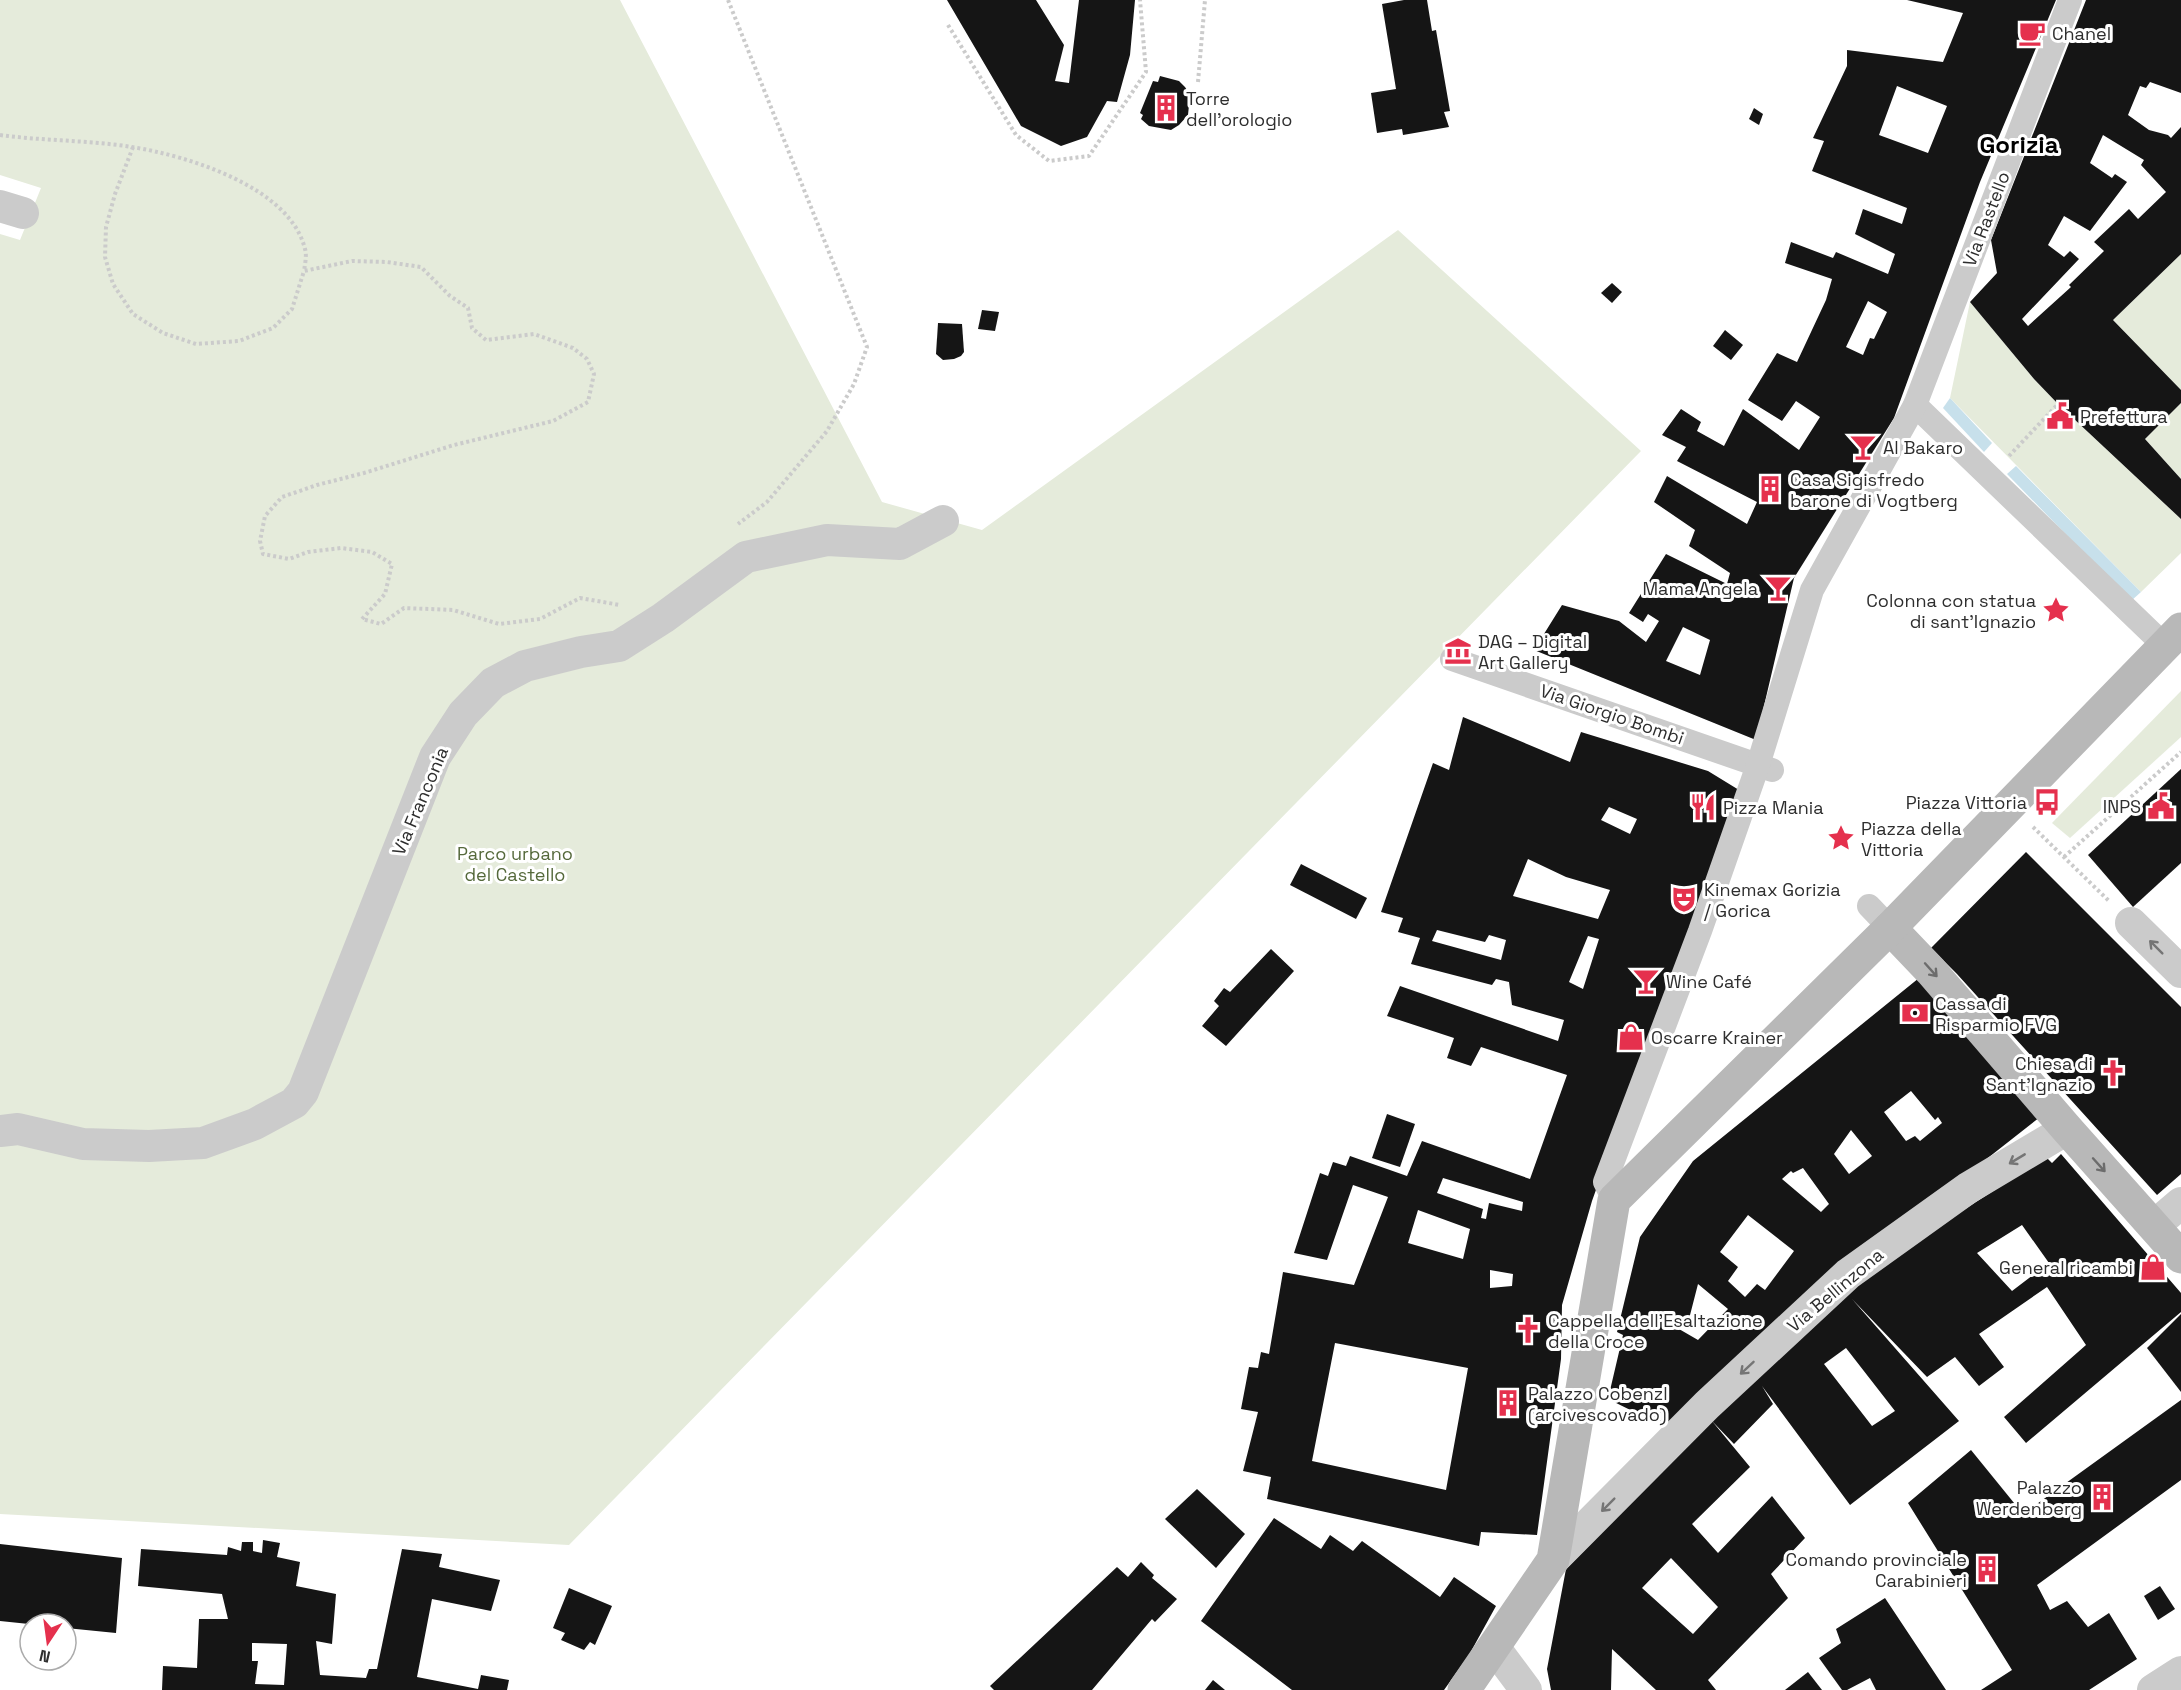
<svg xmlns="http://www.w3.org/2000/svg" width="2181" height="1690" viewBox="0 0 2181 1690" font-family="'Space Grotesk',sans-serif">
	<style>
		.green { fill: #e5ebdb }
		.water { fill: #c7e0eb }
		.building { fill: #151515; fill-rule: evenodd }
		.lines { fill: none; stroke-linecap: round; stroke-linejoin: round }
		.path { stroke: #cbcbcb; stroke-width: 4; stroke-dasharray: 3 3; stroke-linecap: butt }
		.pedestrian { stroke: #cbcbcb; stroke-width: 24 }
		.minor { stroke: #cbcbcb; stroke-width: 32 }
		.secondary { stroke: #b8b8b8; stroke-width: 33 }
		.oneway { stroke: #757575 }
		.oneway2 { stroke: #6c6c6c }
		.labels { text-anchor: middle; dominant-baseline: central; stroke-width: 6; stroke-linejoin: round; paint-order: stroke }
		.poi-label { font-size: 18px; fill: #2e2e2e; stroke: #fff; text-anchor: start }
		.street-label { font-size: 18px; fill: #2e2e2e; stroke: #fff }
		.park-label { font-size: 18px; fill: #55693b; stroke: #fff }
		.district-label { font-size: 24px; font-weight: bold; fill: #000; stroke: #fff }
	</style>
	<rect width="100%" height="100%" fill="#fff"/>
	<g class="green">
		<polygon points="0,0 620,0 882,502 982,530 1398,230 1641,451 569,1545 0,1514 0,234 20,240 41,188 0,175"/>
		<polygon points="2181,254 2181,390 2113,320"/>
		<polygon points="1970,302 2034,379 2058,404 2181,519 2181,553 2141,592 1950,398"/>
		<polygon points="2181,403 2181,479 2145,439"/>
		<polygon points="2181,691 2181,737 2070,838 2052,823"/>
	</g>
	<g class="water">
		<polygon points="1950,398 1992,443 1984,452 1943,408"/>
		<polygon points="2016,466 2141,592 2131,601 2007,474"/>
	</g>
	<g class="building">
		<polygon points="947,0 1036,0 1064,45 1055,81 1069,83 1079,0 1135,0 1130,55 1117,102 1107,101 1087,137 1061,146 1021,126"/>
		<polygon points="1404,0 1427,0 1432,31 1436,30 1450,111 1444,112 1449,127 1403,135 1402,129 1377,133 1371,93 1396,89 1382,4"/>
		<path d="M1907,0H2056L1980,182L1894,418L1794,578L1756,740L1534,650L1562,605L1619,621L1646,642L1659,621L1648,614L1643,622L1629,613L1666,554L1727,584L1730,573L1689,546L1695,530L1654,502L1667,476L1747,524L1757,502L1677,461L1686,447L1662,435L1681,409L1701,422L1697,431L1724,446L1743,409L1799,450L1820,417L1796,401L1782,421L1748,400L1777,353L1797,362L1826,300L1832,279L1785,263L1791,242L1833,258L1836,252L1888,274L1895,254L1855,234L1863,209L1902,224L1907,208L1812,171L1824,141L1813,138L1847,66V50L1943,62L1963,13ZM1897,86L1947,106L1928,153L1879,135ZM1868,301L1887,312L1874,339L1870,338L1863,355L1846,347ZM1683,627L1710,640L1700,675L1666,661Z"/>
		<path d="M2086,0H2181V93L2150,82L2146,88L2140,86L2128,115L2149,130L2168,135L2171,138L2181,127V254L2113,320L2181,390V403L2145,439L2181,479V519L2058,404L2034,379L1970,302L1997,273L1991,240ZM2103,135L2144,160L2141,165L2166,192L2138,219L2129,209L2094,242L2104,251L2069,285L2071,287L2028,326L2022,319L2079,259L2070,251L2064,257L2048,245L2064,216L2090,231L2127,182L2115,174L2112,178L2090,163Z"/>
		<polygon points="1160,76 1179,81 1185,87 1190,95 1188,115 1179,125 1171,130 1149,126 1141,119 1143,115 1140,113 1153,81 1158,82"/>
		<polygon points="1754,108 1763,114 1759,125 1749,119"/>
		<polygon points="1612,283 1622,292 1612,303 1601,293"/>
		<polygon points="982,310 999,312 995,331 978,329"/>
		<polygon points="938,323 962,324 964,352 961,356 954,359 943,360 936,354"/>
		<polygon points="1725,330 1743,345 1731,360 1713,346"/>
		<path d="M1463,717L1570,762L1581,732L1708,771L1739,790L1592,1201L1562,1305L1561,1359L1537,1535L1481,1532L1479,1546L1267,1499L1271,1477L1243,1471L1258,1412L1241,1409L1249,1367L1258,1368L1261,1352L1269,1354L1283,1272L1354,1285L1388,1197L1353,1185L1327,1260L1294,1253L1320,1173L1328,1176L1333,1162L1346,1166L1350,1156L1407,1176L1422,1141L1530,1179L1567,1075L1481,1047L1471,1066L1447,1058L1454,1038L1387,1016L1400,986L1558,1041L1564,1020L1512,1005L1509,982L1496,979L1492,985L1411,964L1420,938L1398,932L1403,918L1381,912L1433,763L1449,770ZM1609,807L1637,819L1630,834L1601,820ZM1528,859L1566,877L1610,890L1598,919L1513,896ZM1437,930L1485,942L1489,935L1506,940L1501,960L1432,941ZM1588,936L1599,939L1583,989L1569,982ZM1443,1178L1523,1202L1522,1211L1489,1203L1486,1219L1481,1218L1483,1209L1437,1193ZM1418,1210L1470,1229L1463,1259L1408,1243ZM1490,1270L1513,1274L1512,1286L1490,1288ZM1335,1343L1468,1368L1446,1490L1312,1461Z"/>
		<polygon points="2181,769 2181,863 2133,907 2088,855"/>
		<polygon points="2026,852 2181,1007 2181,1174 2157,1195 1957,974 1931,948"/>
		<polygon points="1301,864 1367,898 1356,919 1290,885"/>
		<polygon points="1271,949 1294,971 1226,1046 1202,1026 1219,1006 1214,1001 1224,988 1230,992"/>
		<path d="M1919,978L2040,1117L1826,1285L1673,1431L1608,1399L1623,1335L1617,1332L1640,1237L1693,1161ZM1911,1091L1935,1120L1938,1117L1942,1123L1920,1141L1915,1136L1906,1141L1884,1112ZM1851,1130L1872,1156L1849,1174L1834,1154ZM1803,1168L1829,1204L1821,1212L1782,1179L1791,1171L1793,1173ZM1748,1215L1794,1251L1765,1290L1757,1284L1745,1297L1728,1281L1738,1267L1720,1252ZM1698,1284L1728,1309L1698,1340L1679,1329L1681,1325L1689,1319Z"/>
		<polygon points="1387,1114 1415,1124 1400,1167 1372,1158"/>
		<path d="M2061,1154L2181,1293V1312L2026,1443L2004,1417L2086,1345L2047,1287L1979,1334L2004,1367L1979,1386L1955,1357L1927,1377L1852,1299L1959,1421L1850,1505L1762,1386L1773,1404L1734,1444L1712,1421L1750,1467L1692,1524L1718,1553L1772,1496L1805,1538L1771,1574L1788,1598L1708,1680L1716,1690H1656L1612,1649L1611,1690H1551L1547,1669L1566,1569L1842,1288L2046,1157L2052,1163ZM2022,1225L2049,1263L2012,1291L1977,1253ZM1846,1348L1895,1411L1872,1426L1824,1364ZM1671,1558L1718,1607L1693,1634L1642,1588Z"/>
		<polygon points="2181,1314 2181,1392 2147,1348"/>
		<polygon points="2181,1400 2181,1480 2037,1585 2050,1610 2067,1601 2088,1627 2109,1613 2137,1659 2089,1690 1981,1690 2012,1670 1908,1503 1971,1450 2023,1514"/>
		<polygon points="1197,1489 1245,1534 1216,1568 1165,1519"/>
		<polygon points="1274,1518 1321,1549 1330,1535 1353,1551 1362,1541 1440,1597 1454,1577 1496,1606 1469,1655 1444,1690 1292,1690 1201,1621"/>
		<path d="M263,1540L280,1543L277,1557L300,1562L296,1586L336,1594L332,1644L316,1641L320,1675L366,1678L369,1669H377L402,1549L442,1554L439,1567L500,1580L491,1611L432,1599L417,1677L478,1689L481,1675L509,1680L507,1690H162L163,1666L197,1668L199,1619H228L222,1594L138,1586L141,1549L227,1555L228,1547L241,1551L242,1542H253V1551L262,1553ZM252,1643L287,1644L284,1685L255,1684L258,1661H252Z"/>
		<polygon points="0,1544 122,1558 116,1633 66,1628 66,1624 29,1624 0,1621"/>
		<polygon points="1141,1562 1154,1575 1152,1578 1177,1599 1155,1622 1152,1619 1092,1690 994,1690 990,1686 1117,1567 1128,1577"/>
		<polygon points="2160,1586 2175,1609 2158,1620 2144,1596"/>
		<polygon points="569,1588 612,1606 595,1645 590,1642 584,1650 561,1640 565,1633 553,1628"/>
		<polygon points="1885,1598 1946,1690 1876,1690 1870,1678 1847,1690 1842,1690 1819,1658 1841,1643 1836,1629"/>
		<polygon points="1808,1672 1822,1690 1785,1690"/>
		<polygon points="1213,1680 1225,1690 1205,1690"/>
	</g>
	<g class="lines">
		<g class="path">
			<polyline points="728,0 867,347 854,384 827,431 767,502 738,524"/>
			<polyline points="948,25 1016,135 1049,161 1089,156 1146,72 1140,0"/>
			<polyline points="1198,82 1205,0"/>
			<path d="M0,135C44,141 88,140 132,147C188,156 290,187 305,249C307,255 305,264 304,271L352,261L387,262L421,267L450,296L468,308L472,328L486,340L534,334L573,348L587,359L594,374L588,402L553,421L454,445L364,473L317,485L282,497L265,516L260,541L263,554L289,559L308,552L341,548L372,552L392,564L385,594L362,619L381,624L404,608L453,610L499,624L540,619L580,598L620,605"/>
			<polyline points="133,147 115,194 106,227 105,257 113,284 133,314 163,333 196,344 239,341 273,328 292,309 304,271"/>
			<polyline points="2009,456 2058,404"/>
			<polyline points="2033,827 2109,901"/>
			<polyline points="2064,857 2181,752"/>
		</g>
		<g class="pedestrian">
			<polyline points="1915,405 2164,645"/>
			<polyline points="1452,659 1772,770"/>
			<polyline points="1869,906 1890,928"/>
			<polyline points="1614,1200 1605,1182 1700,931 1758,765 1812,590 1915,405 2070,0"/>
		</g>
		<g class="minor">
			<polyline points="0,206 23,213"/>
			<polyline points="2131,923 2181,972"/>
			<polyline points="0,1131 18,1129 83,1144 149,1146 203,1143 255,1124 294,1103 303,1092 435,757 463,714 493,683 525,666 581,652 619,646 663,618 746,557 827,540 900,544 943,521"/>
			<polyline points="2154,1226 2181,1203"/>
			<polyline points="1553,1560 1707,1405 1848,1274 1968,1188 2067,1129"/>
			<polyline points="1494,1647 1526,1690"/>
			<polyline points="2153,1690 2181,1672"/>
		</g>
		<g class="secondary">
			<polyline points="1890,928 1931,971 2067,1129 2181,1257"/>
			<polyline points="1464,1690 1553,1560 1614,1200 1890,928 2181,629"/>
		</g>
	</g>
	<defs><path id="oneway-shaft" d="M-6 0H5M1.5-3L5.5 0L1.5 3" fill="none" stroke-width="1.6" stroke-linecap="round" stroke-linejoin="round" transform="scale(1.5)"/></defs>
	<g class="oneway">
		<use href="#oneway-shaft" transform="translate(2156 947) rotate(-135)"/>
		<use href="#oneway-shaft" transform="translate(2017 1159) rotate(149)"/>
		<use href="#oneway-shaft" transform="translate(1747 1368) rotate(137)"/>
		<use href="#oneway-shaft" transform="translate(1608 1505) rotate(135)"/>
	</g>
	<g class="oneway2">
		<use href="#oneway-shaft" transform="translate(1931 970) rotate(48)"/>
		<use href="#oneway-shaft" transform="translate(2099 1165) rotate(48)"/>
	</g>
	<defs>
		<symbol id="cafe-bare" viewBox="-9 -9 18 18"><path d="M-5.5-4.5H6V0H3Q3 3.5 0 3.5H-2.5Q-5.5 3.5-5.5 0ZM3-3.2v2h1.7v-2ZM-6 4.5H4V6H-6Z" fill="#e5304d" stroke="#fff" stroke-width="2.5" paint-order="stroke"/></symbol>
		<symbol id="building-bare" viewBox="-9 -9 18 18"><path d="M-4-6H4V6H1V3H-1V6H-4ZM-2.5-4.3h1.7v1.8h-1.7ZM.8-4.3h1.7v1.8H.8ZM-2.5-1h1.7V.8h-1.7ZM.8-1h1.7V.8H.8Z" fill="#e5304d" stroke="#fff" stroke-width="2.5" paint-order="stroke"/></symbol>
		<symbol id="civic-bare" viewBox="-9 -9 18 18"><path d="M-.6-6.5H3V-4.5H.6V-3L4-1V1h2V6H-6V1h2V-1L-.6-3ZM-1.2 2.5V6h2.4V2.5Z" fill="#e5304d" stroke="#fff" stroke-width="2.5" paint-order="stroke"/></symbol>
		<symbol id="bar-bare" viewBox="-9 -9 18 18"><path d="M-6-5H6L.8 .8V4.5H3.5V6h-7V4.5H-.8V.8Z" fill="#e5304d" stroke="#fff" stroke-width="2.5" paint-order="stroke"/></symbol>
		<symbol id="sight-bare" viewBox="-9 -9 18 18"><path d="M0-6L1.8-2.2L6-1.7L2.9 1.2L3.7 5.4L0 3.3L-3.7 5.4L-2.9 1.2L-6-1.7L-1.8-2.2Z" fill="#e5304d" stroke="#fff" stroke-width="2.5" paint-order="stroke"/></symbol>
		<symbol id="museum-bare" viewBox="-9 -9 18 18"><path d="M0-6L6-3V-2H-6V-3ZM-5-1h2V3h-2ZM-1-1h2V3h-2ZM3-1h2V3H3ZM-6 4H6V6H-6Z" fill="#e5304d" stroke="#fff" stroke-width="2.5" paint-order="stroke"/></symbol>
		<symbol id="bus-bare" viewBox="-9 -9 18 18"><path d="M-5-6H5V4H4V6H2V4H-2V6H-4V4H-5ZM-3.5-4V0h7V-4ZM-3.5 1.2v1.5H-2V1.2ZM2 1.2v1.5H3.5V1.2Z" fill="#e5304d" stroke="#fff" stroke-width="2.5" paint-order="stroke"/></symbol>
		<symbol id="restaurant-bare" viewBox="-9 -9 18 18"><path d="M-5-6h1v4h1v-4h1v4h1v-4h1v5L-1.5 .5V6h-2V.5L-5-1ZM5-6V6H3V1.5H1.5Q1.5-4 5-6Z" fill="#e5304d" stroke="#fff" stroke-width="2.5" paint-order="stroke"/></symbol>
		<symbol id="theatre-bare" viewBox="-9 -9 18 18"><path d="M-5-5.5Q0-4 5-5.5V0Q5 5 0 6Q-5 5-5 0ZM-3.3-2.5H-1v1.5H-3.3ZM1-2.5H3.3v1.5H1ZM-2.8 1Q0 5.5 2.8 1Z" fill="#e5304d" stroke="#fff" stroke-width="2.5" paint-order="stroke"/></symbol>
		<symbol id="bank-bare" viewBox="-9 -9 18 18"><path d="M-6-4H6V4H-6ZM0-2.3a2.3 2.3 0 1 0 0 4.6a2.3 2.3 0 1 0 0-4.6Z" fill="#e5304d" stroke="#fff" stroke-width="2.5" paint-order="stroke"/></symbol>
		<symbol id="shop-bare" viewBox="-9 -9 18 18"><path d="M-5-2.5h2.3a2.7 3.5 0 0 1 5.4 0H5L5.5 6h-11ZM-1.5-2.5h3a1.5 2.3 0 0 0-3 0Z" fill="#e5304d" stroke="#fff" stroke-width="2.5" paint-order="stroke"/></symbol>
		<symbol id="church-bare" viewBox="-9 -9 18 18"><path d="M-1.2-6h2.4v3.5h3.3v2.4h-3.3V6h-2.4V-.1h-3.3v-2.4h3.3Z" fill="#e5304d" stroke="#fff" stroke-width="2.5" paint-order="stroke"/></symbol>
	</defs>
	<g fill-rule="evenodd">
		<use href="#cafe-bare" x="2013" y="14" width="38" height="38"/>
		<use href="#building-bare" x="1147" y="89" width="38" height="38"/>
		<use href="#civic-bare" x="2041" y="397" width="38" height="38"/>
		<use href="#bar-bare" x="1844" y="428" width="38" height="38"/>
		<use href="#building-bare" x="1751" y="470" width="38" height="38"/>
		<use href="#bar-bare" x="1759" y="569" width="38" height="38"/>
		<use href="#sight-bare" x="2037" y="591" width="38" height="38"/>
		<use href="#museum-bare" x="1439" y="632" width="38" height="38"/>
		<use href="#bus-bare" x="2028" y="783" width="38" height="38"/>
		<use href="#civic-bare" x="2142" y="787" width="38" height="38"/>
		<use href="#restaurant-bare" x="1684" y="788" width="38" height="38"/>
		<use href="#sight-bare" x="1822" y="819" width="38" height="38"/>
		<use href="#theatre-bare" x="1665" y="880" width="38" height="38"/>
		<use href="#bar-bare" x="1627" y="962" width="38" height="38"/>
		<use href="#bank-bare" x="1896" y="994" width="38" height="38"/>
		<use href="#shop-bare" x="1612" y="1018" width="38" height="38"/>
		<use href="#church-bare" x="2094" y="1054" width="38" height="38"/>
		<use href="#shop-bare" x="2134" y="1248" width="38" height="38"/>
		<use href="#church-bare" x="1509" y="1311" width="38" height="38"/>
		<use href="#building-bare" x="1489" y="1384" width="38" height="38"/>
		<use href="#building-bare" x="2083" y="1478" width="38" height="38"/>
		<use href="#building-bare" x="1968" y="1550" width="38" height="38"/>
	</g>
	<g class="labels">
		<g class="poi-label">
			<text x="2052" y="33">Chanel</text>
			<text x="1186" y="98">Torre<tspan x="1186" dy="21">dell'orologio</tspan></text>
			<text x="2080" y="416">Prefettura</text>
			<text x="1883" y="447">Al Bakaro</text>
			<text x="1790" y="479">Casa Sigisfredo<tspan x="1790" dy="21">barone di Vogtberg</tspan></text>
			<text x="1758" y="588" text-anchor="end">Mama Angela</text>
			<text x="2036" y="600" text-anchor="end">Colonna con statua<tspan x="2036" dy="21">di sant'Ignazio</tspan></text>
			<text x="1478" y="641">DAG – Digital<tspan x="1478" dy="21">Art Gallery</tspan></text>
			<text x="2027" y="802" text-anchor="end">Piazza Vittoria</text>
			<text x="2141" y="806" text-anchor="end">INPS</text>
			<text x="1723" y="807">Pizza Mania</text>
			<text x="1861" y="828">Piazza della<tspan x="1861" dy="21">Vittoria</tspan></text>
			<text x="1704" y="889">Kinemax Gorizia<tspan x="1704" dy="21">/ Gorica</tspan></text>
			<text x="1666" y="981">Wine Café</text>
			<text x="1935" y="1003">Cassa di<tspan x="1935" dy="21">Risparmio FVG</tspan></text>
			<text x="1651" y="1037">Oscarre Krainer</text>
			<text x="2093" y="1063" text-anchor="end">Chiesa di<tspan x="2093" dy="21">Sant'Ignazio</tspan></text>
			<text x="2133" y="1267" text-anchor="end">General ricambi</text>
			<text x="1548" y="1320">Cappella dell'Esaltazione<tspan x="1548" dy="21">della Croce</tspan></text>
			<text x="1528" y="1393">Palazzo Cobenzl<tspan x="1528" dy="21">(arcivescovado)</tspan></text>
			<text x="2082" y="1487" text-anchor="end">Palazzo<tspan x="2082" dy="21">Werdenberg</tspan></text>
			<text x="1967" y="1559" text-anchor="end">Comando provinciale<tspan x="1967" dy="21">Carabinieri</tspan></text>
		</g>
		<g class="street-label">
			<text transform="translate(1986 219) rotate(-69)">Via Rastello</text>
			<text transform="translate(1612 714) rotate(19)">Via Giorgio Bombi</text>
			<text transform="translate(420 801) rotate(-67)">Via Franconia</text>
			<text transform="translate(1835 1290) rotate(-40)">Via Bellinzona</text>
		</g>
		<g class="park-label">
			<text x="515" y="853">Parco urbano<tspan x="515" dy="21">del Castello</tspan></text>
		</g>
		<g class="district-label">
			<text x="2019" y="144">Gorizia</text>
		</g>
	</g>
	<g transform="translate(48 1642) rotate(193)"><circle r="28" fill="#ffffff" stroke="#ababab" stroke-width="1.5"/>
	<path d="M0-4.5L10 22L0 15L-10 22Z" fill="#e5304d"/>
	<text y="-9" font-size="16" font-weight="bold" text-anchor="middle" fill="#2e2e2e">N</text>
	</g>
</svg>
